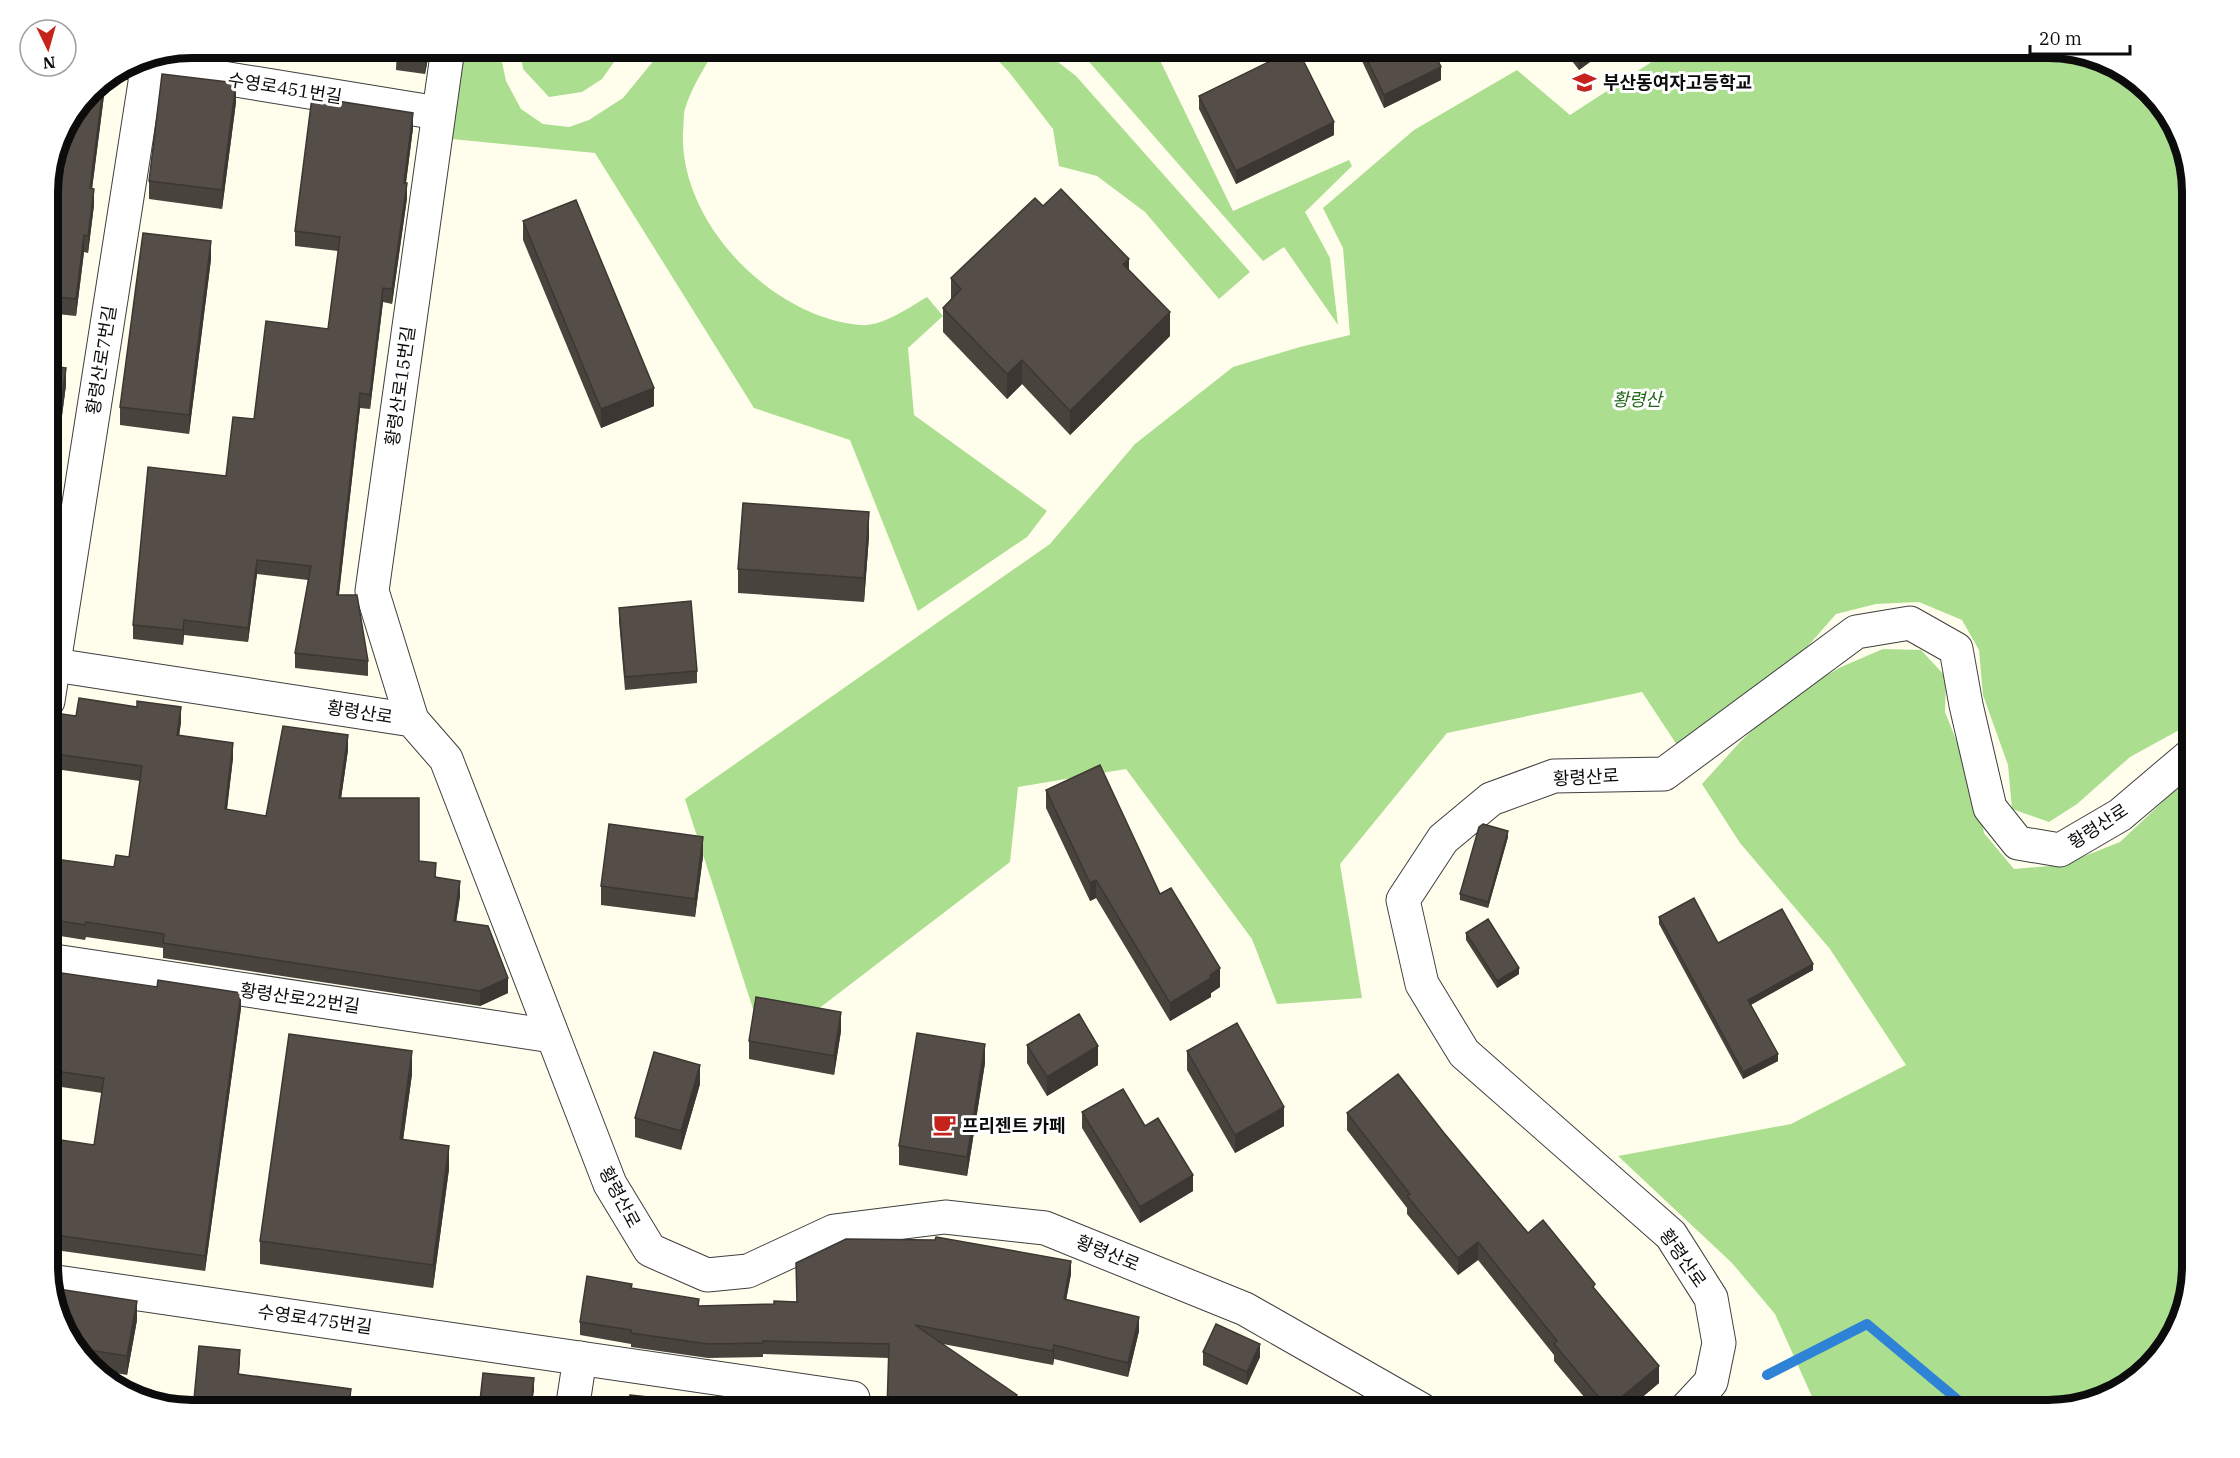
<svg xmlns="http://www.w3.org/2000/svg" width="2240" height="1458" viewBox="0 0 2240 1458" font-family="'IBM Plex Serif','Noto Sans KR',serif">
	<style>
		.forest { fill: #acde90 }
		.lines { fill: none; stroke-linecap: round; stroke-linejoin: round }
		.stream { stroke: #2e83d6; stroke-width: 10 }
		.minor-casing { stroke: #3f3f3f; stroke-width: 35 }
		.minor { stroke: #fff; stroke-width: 33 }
		.wall { fill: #49433e }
		.shaded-wall { fill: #3c3732 }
		.building { fill: #554e48; stroke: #3c3732; stroke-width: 1.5 }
		.labels { text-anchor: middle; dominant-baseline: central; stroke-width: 6; stroke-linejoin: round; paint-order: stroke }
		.poi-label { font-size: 18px; font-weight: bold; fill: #0c0c0c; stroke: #fff; text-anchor: start }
		.street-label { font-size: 18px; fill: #0c0c0c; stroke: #fff }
		.park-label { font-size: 18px; font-style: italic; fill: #226818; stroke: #fff }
		.rim { fill: none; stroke: #0c0c0c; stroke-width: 8 }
	</style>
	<rect width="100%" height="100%" fill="#fffdeb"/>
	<g class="forest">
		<path d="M455,48H499L506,81L521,109L543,124L569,127L589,120L623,98L664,48H716C705,67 691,88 685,109C683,116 684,125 683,132C679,222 771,317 860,325C882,327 908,308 927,297L943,316L908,348L914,415L1047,511L1027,537L918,611L850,440L754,408L595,153L442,138Z"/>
		<polygon points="520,48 624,48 602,79 582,92 549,97 523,69"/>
		<polygon points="986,48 1040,48 1076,76 1250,272 1219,299 1145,212 1097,176 1059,166 1053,129 1009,72"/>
		<polygon points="1073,48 1154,48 1233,211 1349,160 1352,166 1305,212 1330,258 1338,325 1284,247 1263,261 1084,56"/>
		<polygon points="1673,48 2047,48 2127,72 2173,121 2192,192 2192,723 2130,757 2077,804 2049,822 2012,809 2008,765 1983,695 1979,650 1962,620 1919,602 1876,604 1836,614 1793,663 1679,748 1642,692 1447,733 1340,864 1362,998 1277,1004 1252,939 1126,769 1018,787 1010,862 766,1049 685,799 1050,544 1135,444 1233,367 1300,347 1350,335 1343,248 1323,208 1414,130 1517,70 1570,115"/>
		<polygon points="1883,649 1921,650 1946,677 1945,712 1978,795 1984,833 2014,869 2062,865 2120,842 2173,792 2192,780 2192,1266 2168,1345 2119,1391 2048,1410 1818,1410 1775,1314 1732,1263 1618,1156 1791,1124 1906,1065 1830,949 1740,843 1702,784 1740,742 1787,698 1841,667"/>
	</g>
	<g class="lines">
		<polyline class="stream" points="1767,1375 1867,1324 1970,1410"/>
		<defs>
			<g id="minor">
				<polyline points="131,63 438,113"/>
				<polyline points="48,664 412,720 446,759 610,1184 650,1250 707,1275 748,1271 834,1231 945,1217 1045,1228 1245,1309 1422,1410"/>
				<polyline points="48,701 149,57"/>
				<polyline points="412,720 372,591 448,48"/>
				<polyline points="48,960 552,1036"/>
				<polyline points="50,1281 853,1398 851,1410"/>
				<polyline points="572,1410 580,1358"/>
				<polyline points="1685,1410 1711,1382 1719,1343 1711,1298 1671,1235 1464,1053 1422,984 1403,900 1443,839 1491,799 1554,776 1664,774 1856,632 1910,623 1956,649 1966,705 1990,808 2018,843 2060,850 2120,815 2192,754"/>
			</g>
		</defs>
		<use href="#minor" class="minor-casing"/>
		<use href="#minor" class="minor"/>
	</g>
	<g class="wall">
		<polygon points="397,48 430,48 425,74 396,70"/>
		<polygon points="1562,48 1609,48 1579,70"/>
		<polygon points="1362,49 1441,80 1384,108 1362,61"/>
		<polygon points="106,80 92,188 94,205 88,253 84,252 76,316 48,313 48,183"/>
		<polygon points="1199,96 1334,135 1236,184 1199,109"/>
		<polygon points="236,102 222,209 149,199 149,181"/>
		<polygon points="413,128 406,183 407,198 392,304 383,302 370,409 360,408 339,595 368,661 368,676 295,668 295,653 308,580 257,574 248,642 184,635 183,645 133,639 133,625 226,476 254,419 328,329 338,251 295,246 295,231"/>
		<polygon points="1043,206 1129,270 1170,336 1070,435 1022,384 1007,399 943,332 943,308 951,300 951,278"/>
		<polygon points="523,221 654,406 601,428 523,240"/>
		<polygon points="211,259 189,434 120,425 120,407"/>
		<polygon points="48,366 66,385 59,438 48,436"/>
		<polygon points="869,536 864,602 738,593 738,569"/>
		<polygon points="619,608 697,671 697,683 625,690 619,621"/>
		<polygon points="48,712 76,716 181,722 179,736 233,758 227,810 266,816 348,750 341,798 460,896 456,922 508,993 480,1006 163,958 163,948 86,937 85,940 48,934 48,858 114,867 129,857 140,781 48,768"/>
		<polygon points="1046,790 1160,894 1220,987 1211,993 1211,997 1170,1021 1096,898 1090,901 1046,808"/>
		<polygon points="1508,837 1488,908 1460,900 1460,894"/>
		<polygon points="703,856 695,917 601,905 601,886"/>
		<polygon points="1659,917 1718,943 1813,970 1751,1005 1778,1061 1743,1079 1659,924"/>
		<polygon points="1466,933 1519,974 1497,988 1466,940"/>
		<polygon points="48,971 241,1008 205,1271 48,1249 48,1138 94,1145 102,1093 48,1085"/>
		<polygon points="841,1031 834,1075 749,1059 749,1041"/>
		<polygon points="1027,1045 1098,1065 1047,1096 1027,1063"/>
		<polygon points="1187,1051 1284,1126 1235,1153 1187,1070"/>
		<polygon points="985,1063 967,1176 899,1165 899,1146"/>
		<polygon points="412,1074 403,1140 449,1169 433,1288 260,1264 260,1241"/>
		<polygon points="700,1084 681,1150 635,1137 635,1118"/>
		<polygon points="1082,1112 1193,1191 1140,1223 1082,1128"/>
		<polygon points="1347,1113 1444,1133 1528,1233 1595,1290 1659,1383 1627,1410 1595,1410 1554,1361 1554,1355 1478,1260 1458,1275 1407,1214 1407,1208 1347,1130"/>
		<polygon points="1071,1274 1066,1299 1139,1331 1128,1377 1054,1359 1053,1365 943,1344 1017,1408 1016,1410 887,1410 889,1358 763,1354 763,1357 708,1358 631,1347 631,1344 580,1335 580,1322 632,1289 699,1306 774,1304"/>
		<polygon points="137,1320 127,1375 98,1370 67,1337"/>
		<polygon points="1203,1352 1260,1357 1247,1385 1203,1365"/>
	</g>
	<g class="shaded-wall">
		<polygon points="428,48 430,48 425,74 425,60"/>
		<polygon points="1584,48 1609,48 1579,70 1579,52"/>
		<polygon points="1441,67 1441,80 1384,108 1384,95"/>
		<polygon points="106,80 90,205 90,188 104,81"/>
		<polygon points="236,83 236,102 222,209 222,190"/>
		<polygon points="413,113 413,128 404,197 404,183"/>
		<polygon points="1334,122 1334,135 1236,184 1236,171"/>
		<polygon points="407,183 407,198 392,304 392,289"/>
		<polygon points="94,189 94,205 88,253 88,236"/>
		<polygon points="84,235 84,252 76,316 76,299"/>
		<polygon points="211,241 211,259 189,434 189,415"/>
		<polygon points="1129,259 1129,284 1123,264"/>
		<polygon points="383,288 383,302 370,409 370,395"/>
		<polygon points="1170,312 1170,336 1070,435 1070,411"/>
		<polygon points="1022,360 1022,384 1007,399 1007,374"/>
		<polygon points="66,368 66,385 59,438 59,421"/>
		<polygon points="654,388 654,406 601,428 601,409"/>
		<polygon points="360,393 360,408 337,610 337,595"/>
		<polygon points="869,512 869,536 864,602 864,578"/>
		<polygon points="257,560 257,574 248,642 248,628"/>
		<polygon points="184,620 184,635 183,645 183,630"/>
		<polygon points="181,707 181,722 177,750 177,735"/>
		<polygon points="348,735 348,750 339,813 339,798"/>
		<polygon points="233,743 233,758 225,824 225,809"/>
		<polygon points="1508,831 1508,837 1488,908 1488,902"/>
		<polygon points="703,837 703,856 695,917 695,899"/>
		<polygon points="1096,880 1096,898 1090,901 1090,883"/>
		<polygon points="460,881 460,896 454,936 454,921"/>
		<polygon points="1813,964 1813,970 1748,1006 1748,1000"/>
		<polygon points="1220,968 1220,987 1211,993 1211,997 1170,1021 1170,1003"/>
		<polygon points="1519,968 1519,974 1497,988 1497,981"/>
		<polygon points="508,978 508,993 480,1006 480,991"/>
		<polygon points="241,993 241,1008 205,1271 205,1256"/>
		<polygon points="841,1012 841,1031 834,1075 834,1056"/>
		<polygon points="985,1044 985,1063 967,1176 967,1157"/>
		<polygon points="1098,1046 1098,1065 1047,1096 1047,1077"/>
		<polygon points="412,1051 412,1074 400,1162 400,1139"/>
		<polygon points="1778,1054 1778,1061 1743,1079 1743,1072"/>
		<polygon points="700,1065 700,1084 681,1150 681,1131"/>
		<polygon points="1284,1107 1284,1126 1235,1153 1235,1135"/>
		<polygon points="449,1146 449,1169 433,1288 433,1265"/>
		<polygon points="1193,1175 1193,1191 1140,1223 1140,1207"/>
		<polygon points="1478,1242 1478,1260 1458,1275 1458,1258"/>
		<polygon points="1071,1261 1071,1274 1064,1312 1064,1299"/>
		<polygon points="137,1301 137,1320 127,1375 127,1356"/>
		<polygon points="1139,1317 1139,1331 1128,1377 1128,1363"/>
		<polygon points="1260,1344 1260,1357 1247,1385 1247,1372"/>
		<polygon points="1054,1345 1054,1359 1053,1365 1053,1351"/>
		<polygon points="240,1350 240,1362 238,1387 238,1374"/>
		<polygon points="1659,1366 1659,1383 1627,1410 1608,1410 1608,1408"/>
		<polygon points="534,1378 534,1391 531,1410 530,1410"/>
		<polygon points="351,1389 351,1402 350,1410 348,1410"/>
		<polygon points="1017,1395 1017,1408 1016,1410 1006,1410"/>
	</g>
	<g class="building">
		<polygon points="397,48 428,48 425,60 396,56"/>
		<polygon points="1297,48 1334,122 1236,171 1199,96"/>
		<polygon points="1363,48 1432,48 1441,67 1384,95 1362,49"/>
		<polygon points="1576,48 1584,48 1579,52"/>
		<polygon points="162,74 236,83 222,190 149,181"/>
		<polygon points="104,81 90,188 94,189 88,236 84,235 76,299 48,296 48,183 59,137 91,90"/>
		<polygon points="312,97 413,113 404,183 407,183 392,289 383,288 370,395 360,393 337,595 357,595 368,661 295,653 311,566 257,560 248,628 184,620 183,630 133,625 148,467 226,476 233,417 254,419 266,321 328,329 340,237 295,231"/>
		<polygon points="1061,189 1129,259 1123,264 1170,312 1070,411 1022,360 1007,374 943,308 961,289 951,278 1035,198 1043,206"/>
		<polygon points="576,200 654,388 601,409 523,221"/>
		<polygon points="143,233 211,241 189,415 120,407"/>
		<polygon points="48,366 66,368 59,421 48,419"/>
		<polygon points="743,503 869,512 864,578 738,569"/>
		<polygon points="691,601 697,671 625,677 619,608"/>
		<polygon points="79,698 137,707 137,701 181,707 177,735 233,743 225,809 266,816 283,726 348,735 339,798 419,798 419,861 436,863 435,877 460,881 454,921 488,926 508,978 480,991 163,943 164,934 86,922 85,925 48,919 48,858 114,867 116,855 129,857 142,766 48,753 48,712 76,716"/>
		<polygon points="1100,765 1160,894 1171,888 1220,968 1210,975 1211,978 1170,1003 1096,880 1090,883 1046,790"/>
		<polygon points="609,824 703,837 695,899 601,886"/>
		<polygon points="1483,824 1508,831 1488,902 1460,894 1479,827"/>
		<polygon points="1694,898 1718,943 1782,909 1813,964 1748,1000 1778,1054 1743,1072 1659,917"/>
		<polygon points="1488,919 1519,968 1497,981 1466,933"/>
		<polygon points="48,971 157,987 158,980 241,993 205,1256 48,1234 48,1138 94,1145 104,1078 48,1070"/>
		<polygon points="756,997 841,1012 834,1056 749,1041"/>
		<polygon points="1079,1014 1098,1046 1047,1077 1027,1045"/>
		<polygon points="1237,1023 1284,1107 1235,1135 1187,1051"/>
		<polygon points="917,1033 985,1044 967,1157 899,1146"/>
		<polygon points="289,1034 412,1051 400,1139 449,1146 433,1265 260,1241"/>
		<polygon points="654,1052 700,1065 681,1131 635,1118"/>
		<polygon points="1398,1074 1444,1133 1528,1233 1543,1220 1595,1284 1593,1287 1659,1366 1608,1408 1554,1344 1557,1341 1478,1242 1458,1258 1407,1196 1410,1194 1347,1113"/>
		<polygon points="1123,1089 1145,1126 1158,1118 1193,1175 1140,1207 1082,1112"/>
		<polygon points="936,1237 1071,1261 1064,1299 1139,1317 1128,1363 1054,1345 1053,1351 915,1325 1017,1395 1006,1410 887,1410 889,1344 763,1341 763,1343 708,1344 631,1333 631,1330 580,1322 587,1276 632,1284 631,1288 699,1299 698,1306 774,1304 774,1301 797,1302 796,1263 846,1239 935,1240"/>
		<polygon points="52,1288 137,1301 127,1356 77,1348 67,1337"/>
		<polygon points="1216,1324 1260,1344 1247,1372 1203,1352"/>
		<polygon points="199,1346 240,1350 238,1374 351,1389 348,1410 193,1410"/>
		<polygon points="483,1373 534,1378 530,1410 479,1410"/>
		<polygon points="630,1395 694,1402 693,1410 628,1410"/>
	</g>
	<defs>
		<symbol id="school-bare" viewBox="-9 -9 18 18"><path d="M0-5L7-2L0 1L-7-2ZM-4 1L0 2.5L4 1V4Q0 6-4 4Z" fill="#c5231b" stroke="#fff" stroke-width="2.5" paint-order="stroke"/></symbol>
		<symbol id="cafe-bare" viewBox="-9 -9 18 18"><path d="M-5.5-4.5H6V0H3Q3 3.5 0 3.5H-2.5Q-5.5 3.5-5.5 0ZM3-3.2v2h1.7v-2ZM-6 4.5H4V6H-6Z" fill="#c5231b" stroke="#fff" stroke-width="2.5" paint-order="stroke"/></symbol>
	</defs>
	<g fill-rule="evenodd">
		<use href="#school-bare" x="1568" y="66" width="33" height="33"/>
		<use href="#cafe-bare" x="928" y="1108" width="33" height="33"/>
	</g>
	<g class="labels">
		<g class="poi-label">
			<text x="1603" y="82">부산동여자고등학교</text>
			<text x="962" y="1125">프리젠트 카페</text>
		</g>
		<g class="street-label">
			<text transform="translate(285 88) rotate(9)">수영로451번길</text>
			<text transform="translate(101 360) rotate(-81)">황령산로7번길</text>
			<text transform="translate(400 386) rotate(-82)">황령산로15번길</text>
			<text transform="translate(360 712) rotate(9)">황령산로</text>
			<text transform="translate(1586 777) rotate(-3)">황령산로</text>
			<text transform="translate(2098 826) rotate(-33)">황령산로</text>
			<text transform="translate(300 998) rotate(8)">황령산로22번길</text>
			<text transform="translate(620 1197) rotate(62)">황령산로</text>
			<text transform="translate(1108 1253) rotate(22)">황령산로</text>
			<text transform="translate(1683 1258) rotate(55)">황령산로</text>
			<text transform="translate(315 1319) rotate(8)">수영로475번길</text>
		</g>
		<g class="park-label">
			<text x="1637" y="399">황령산</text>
		</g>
	</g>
	<path d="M0 0H2240V1458H0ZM192 58H2048A134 134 0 0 1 2182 192V1266A134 134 0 0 1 2048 1400H192A134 134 0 0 1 58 1266V192A134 134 0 0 1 192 58Z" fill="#fff" fill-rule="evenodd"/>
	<path class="rim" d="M192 58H2048A134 134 0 0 1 2182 192V1266A134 134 0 0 1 2048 1400H192A134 134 0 0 1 58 1266V192A134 134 0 0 1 192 58Z"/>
	<g transform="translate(48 48) rotate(175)"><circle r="28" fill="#ffffff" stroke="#9e9e9e" stroke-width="1.5"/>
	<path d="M0-4.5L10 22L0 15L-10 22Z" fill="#c5231b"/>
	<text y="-9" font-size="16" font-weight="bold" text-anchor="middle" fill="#0c0c0c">N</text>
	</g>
	<path d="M2030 45v9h100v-9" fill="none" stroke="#0c0c0c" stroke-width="3"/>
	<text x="2039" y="45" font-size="18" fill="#0c0c0c" stroke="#ffffff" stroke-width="4.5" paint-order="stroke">20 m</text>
</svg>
